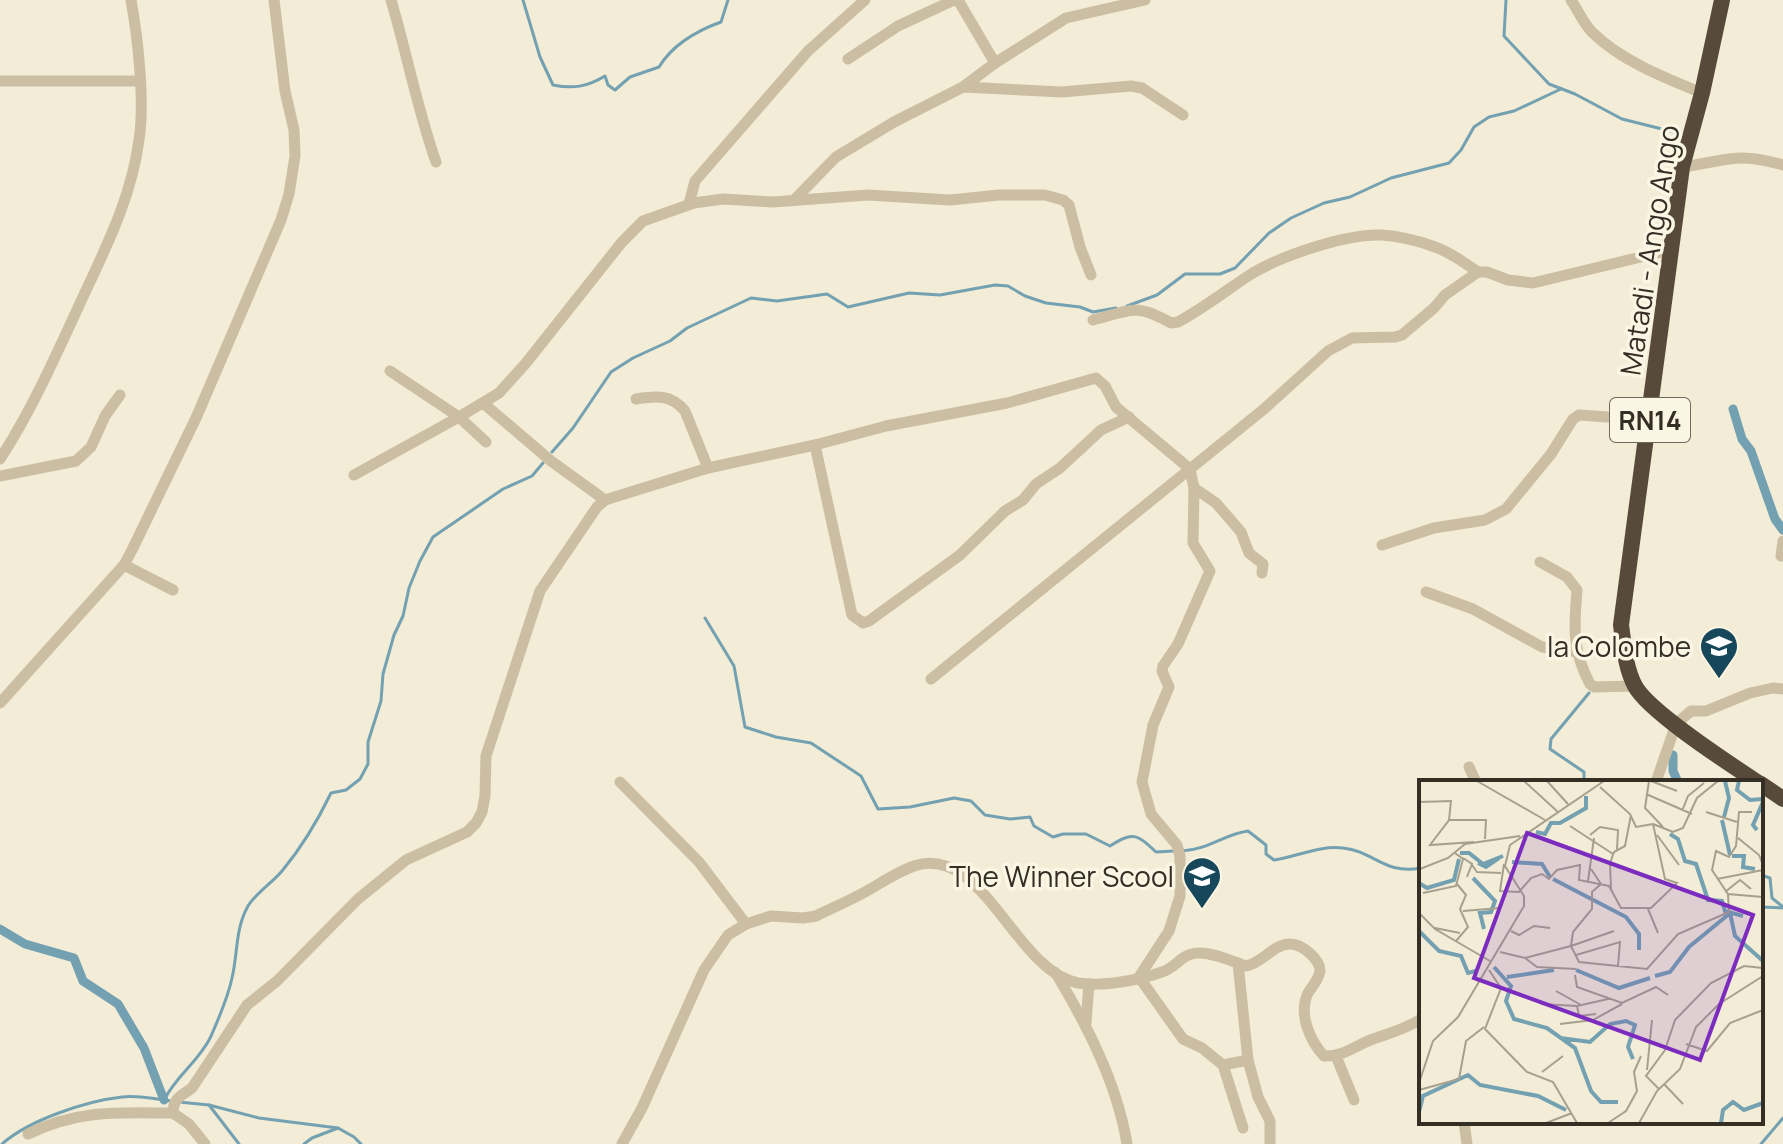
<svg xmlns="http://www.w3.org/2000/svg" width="1783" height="1144" viewBox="0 0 1783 1144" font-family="Manrope,sans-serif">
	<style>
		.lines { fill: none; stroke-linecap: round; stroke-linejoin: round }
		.stream { stroke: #73a1b2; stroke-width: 3 }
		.canal { stroke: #73a1b2; stroke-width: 9 }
		.minor { stroke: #ccbea2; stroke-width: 11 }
		.highway { stroke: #574a3b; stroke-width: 16 }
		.labels { text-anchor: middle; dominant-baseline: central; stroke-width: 7; stroke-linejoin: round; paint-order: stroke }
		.shield { fill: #fbf5e3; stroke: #706a5e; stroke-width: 2 }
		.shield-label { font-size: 26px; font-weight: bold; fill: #352e25 }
		.street-label { font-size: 28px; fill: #352e25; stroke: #fbf5e3 }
		.poi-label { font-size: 28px; fill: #352e25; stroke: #fbf5e3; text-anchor: end }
		.inset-river { fill: none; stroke: #73a1b2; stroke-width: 4 }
		.inset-road { fill: none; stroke: #a7a08f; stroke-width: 2 }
		.view { fill: #7b2cbf; fill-opacity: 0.15; stroke: #7b2cbf; stroke-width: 4 }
		.inset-edge { fill: none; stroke: #352e25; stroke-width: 4 }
	</style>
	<rect width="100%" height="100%" fill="#f3ecd6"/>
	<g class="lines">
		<g class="stream">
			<path d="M523,0L540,57L553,85C573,89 587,87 605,76L608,85L615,90L630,77L659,67C673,44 696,31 721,22L728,0"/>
			<polyline points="1506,0 1504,36 1549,84 1575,94 1622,119 1674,132"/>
			<polyline points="1127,306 1157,295 1185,274 1220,274 1235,268 1269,233 1291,218 1324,203 1350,197 1391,178 1449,163 1461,150 1474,127 1489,117 1514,111 1561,89"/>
			<polyline points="552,452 573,428 611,372 633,358 670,341 687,328 751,298 777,301 827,294 848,307 909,293 940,295 995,285 1008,286 1025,296 1046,303 1080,307 1093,312 1116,308"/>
			<path d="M705,618L734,666L745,727L776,737L811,743L861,776L878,809L910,807L954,798L971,801L985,815L1010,819L1030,817L1034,826L1053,837L1063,834H1086L1110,846C1133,831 1137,834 1156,852L1174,851"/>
			<polyline points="1584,782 1584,772 1550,749 1551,739 1589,693"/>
			<path d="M1182,851C1207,850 1225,834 1248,831L1266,845V854L1274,860C1296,857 1320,845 1343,848C1374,851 1384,875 1421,868"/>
			<polyline points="1761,875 1770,878 1772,898 1783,907"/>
			<polyline points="1761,907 1783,908"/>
			<path d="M164,1100C176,1076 200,1060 211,1036C219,1018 228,997 232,978C238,953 235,929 248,906C256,893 272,883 282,871C302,847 318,820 331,793L346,790L360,779L368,764V742L381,701L383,674L394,635L403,616L409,588L420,561L433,537L503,489L532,476L543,463"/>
			<polyline points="179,1102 209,1105 239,1144"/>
			<polyline points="209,1105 259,1118 338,1128"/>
			<path d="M2,1144C29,1120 86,1101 122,1097C138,1095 156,1099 171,1101"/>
			<polyline points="304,1144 312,1138 338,1128 354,1137 361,1144"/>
			<polyline points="1761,1144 1783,1118"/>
		</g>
		<g class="canal">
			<polyline points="1733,409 1742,439 1751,451 1775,519 1783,530"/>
			<polyline points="1673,755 1673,771 1678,782"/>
			<polyline points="0,929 25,944 74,958 83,981 118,1004 144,1048 164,1100"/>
		</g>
		<g class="minor">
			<path d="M391,0C407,54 417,108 436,162"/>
			<path d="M1571,0C1578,10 1583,23 1592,32C1621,61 1665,78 1702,93"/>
			<polyline points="848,59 898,26 954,0"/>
			<polyline points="995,63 1066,18 1145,0"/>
			<polyline points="0,81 139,81"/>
			<polyline points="964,87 1062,92 1131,86 1142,88 1183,115"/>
			<path d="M1682,167C1727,161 1736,151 1783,165"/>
			<polyline points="795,199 836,157 894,122 963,87 995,63 958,0"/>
			<polyline points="689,204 695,181 808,51 865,0"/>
			<path d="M1093,320C1132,310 1135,303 1171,323L1178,322C1202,309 1223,293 1245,278C1276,257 1344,234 1381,235C1398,236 1419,241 1435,247C1450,252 1465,263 1478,272"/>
			<polyline points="390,371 459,417 499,393 526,363 622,242 643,221 694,203 723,199 773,202 868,195 950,200 999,195 1045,195 1063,200 1069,205 1080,247 1091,275"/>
			<path d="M636,399C656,396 671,394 685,411L708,468"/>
			<polyline points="483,403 551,461 605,500"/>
			<polyline points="815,445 852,615 863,623 869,621 960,555 1005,511 1023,500 1036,484 1060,468 1101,430 1129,417"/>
			<path d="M0,459C30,413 53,362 76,312C101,257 131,202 139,140C145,102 138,39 131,0"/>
			<polyline points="354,475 459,417 486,442"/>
			<polyline points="0,476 76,461 91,447 105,416 120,395"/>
			<polyline points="1194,488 1216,503 1241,532 1249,553 1263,564 1262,573"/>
			<polyline points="1382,545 1434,528 1485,520 1506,509 1551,454 1573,419 1579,415 1650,420"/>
			<polyline points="1781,556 1783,541"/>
			<path d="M1540,562L1567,577L1577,590C1574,626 1572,651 1590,684L1594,687L1635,686"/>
			<polyline points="124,565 173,590"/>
			<polyline points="1426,592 1473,609 1542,647 1578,652"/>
			<polyline points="931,679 1190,469 1194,488 1193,543 1210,571 1178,644 1163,666 1162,671 1169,687 1153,725 1142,782 1151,814 1177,845 1180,856 1180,896 1169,931 1139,977 1183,1039 1202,1048 1223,1065 1248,1060"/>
			<polyline points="0,703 124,565 132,550 196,418 281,220 289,194 295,156 294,130 285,91 274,0"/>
			<polyline points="1469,767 1476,782"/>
			<polyline points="620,782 699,862 746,924"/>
			<polyline points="1656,782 1676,724 1691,711 1706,711 1750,693 1773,688 1783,689"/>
			<polyline points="1238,963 1248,1060 1258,1097 1270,1121 1270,1144"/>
			<path d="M1055,972C1087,1025 1117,1083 1127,1144"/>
			<polyline points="1086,1023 1089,984"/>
			<polyline points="1336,1056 1354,1100"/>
			<polyline points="1223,1065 1243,1128"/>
			<polyline points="1464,1122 1467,1144"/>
			<path d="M28,1134C80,1109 118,1113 173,1113"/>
			<path d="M205,1144L189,1124L173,1113C173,1098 181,1096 192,1088L247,1005L277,981L358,899L406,860L467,832L476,823L482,812L485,796L486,756L540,591L597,507L605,500L708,468L815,445L886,426L1007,403L1096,378L1105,386L1116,407L1190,469L1264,409L1328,351L1352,338L1395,337L1402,335L1434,308L1445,295L1478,272H1487L1508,280L1533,283L1670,250"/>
			<path d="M622,1144L642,1108L704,970L728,935L746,924L771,916L803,918L816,916C832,908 849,901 865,892C881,883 897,872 914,866C983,843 1015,971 1078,983C1102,987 1140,980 1162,972C1177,967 1182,953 1199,953C1215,953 1231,961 1246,966C1263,963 1273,944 1290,944C1302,944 1320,959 1320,971C1319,979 1312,987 1308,993C1298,1014 1310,1041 1324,1056C1343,1057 1356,1045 1373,1039C1390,1033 1406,1029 1421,1019"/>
		</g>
		<g class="highway">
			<path d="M1722,0L1702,93L1682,167L1621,625C1624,645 1625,667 1635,686C1649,712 1730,764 1757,782"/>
			<polyline points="1761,784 1783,799"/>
		</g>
	</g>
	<defs>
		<symbol id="school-pin" viewBox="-11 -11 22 30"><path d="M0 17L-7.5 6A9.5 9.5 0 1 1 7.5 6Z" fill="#17475a" stroke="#fbf5e3"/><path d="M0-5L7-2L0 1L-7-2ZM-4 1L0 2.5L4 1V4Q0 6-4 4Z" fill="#fff"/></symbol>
	</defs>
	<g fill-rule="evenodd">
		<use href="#school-pin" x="1697" y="624" width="44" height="60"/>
		<use href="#school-pin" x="1180" y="854" width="44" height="60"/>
	</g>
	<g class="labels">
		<rect class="shield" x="1610" y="398" width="80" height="44" rx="6"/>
		<g class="shield-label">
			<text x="1650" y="420">RN14</text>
		</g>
		<g class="street-label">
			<text transform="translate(1649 250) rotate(-81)">Matadi - Ango Ango</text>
		</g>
		<g class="poi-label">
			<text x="1691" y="646">la Colombe</text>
			<text x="1174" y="876">The Winner Scool</text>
		</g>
	</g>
	<g transform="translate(1419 780)">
		<rect width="344" height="344" fill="#f3ecd6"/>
		<path class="inset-river" d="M320,1L318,10L331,20L344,19M305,37L310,18L306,1M303,40L311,75M338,50L334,45L344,22M117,52L126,54L132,43H141L167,28V16M251,54L259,59L266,81L277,84L289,120L303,121L306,131L324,136M41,73H50L64,84L84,76M313,76H325L324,87L336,89M93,82L123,84L131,97M59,83L67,87L80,78M54,98L76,121L72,132L61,133L65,149M134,99L207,137L220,154V170M0,103L8,108L35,100L40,79M311,133L316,156L344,181M0,151L20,171L42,176L49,193L57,191M75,187L92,206L87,221L95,239L128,248L156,268L172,311L182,322H199M157,190L200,208L231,198M236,196L251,192L270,167L310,134M88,197L135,190M141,258L171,262L191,244L207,241L216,245L209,267L214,279M0,332L4,316L49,295L61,305L119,316L147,330M302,343L304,330L314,322L325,330L344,323"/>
		<path class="inset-road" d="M58,1L126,40M105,1L139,32M128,1L149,24M230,1L226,28L244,47M232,1L258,11M181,7L211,34L217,47L234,44M227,14L273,34M0,22L32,21L30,40L11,65L55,62M263,31L269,16L285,3M287,32L318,42M333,32H320L317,66L310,77L297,71L293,90L309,114L344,117M30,40H67L66,59M234,44L254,52L264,48L278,18L299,1M151,46L194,74M171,55L181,47L199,50L198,70M238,55L260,85M319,58L340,75L344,85M44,78L53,84L48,97M85,84L81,111L100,112L112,98L123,94L130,99L138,90L161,85L160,100L190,106L202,128H232L258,103L246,99L234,44M53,85L58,92L82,93M1,89L29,78L46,64L101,56M298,99L344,90M169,101L175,58M192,109L191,83L195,72L206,66L212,35M306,112L321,100L332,109M4,113L37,106L44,79L36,73M229,129L239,153M44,131L81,128M0,133L16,149L71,181M16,148L41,153M92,151L100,155L115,146L131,148M37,161L49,147L41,129L47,115L38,104M152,166L154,152L173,129V112L182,104L172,89M152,166L195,151M81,172L106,178L152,166L160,182L228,189L259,154L310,132L309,114M157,175L201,162L199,186M106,178L118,187L157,189M70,190L82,208L66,249L108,292L134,302L158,343M156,195L158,207L203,223L237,207L249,215M137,211L162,225M122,224L158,226M177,234L160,236L158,226L189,219M141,244L174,240L203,224M267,264L288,271L311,243L344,230M228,290L233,240M123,292L144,276M0,303L14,261L39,237L105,126V116L86,86L91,65L185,1M245,304L264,324M240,309L227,296L246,270L256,240L292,203L325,186L344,188M0,310L40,299L47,261L65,247M127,343L153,333M189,343L207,331L218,311L215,292L222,276M220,343L238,311L261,289L277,247L300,224L344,196"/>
		<path class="view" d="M108,53L334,135L281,280L55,198Z"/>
		<rect width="344" height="344" class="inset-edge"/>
	</g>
</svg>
